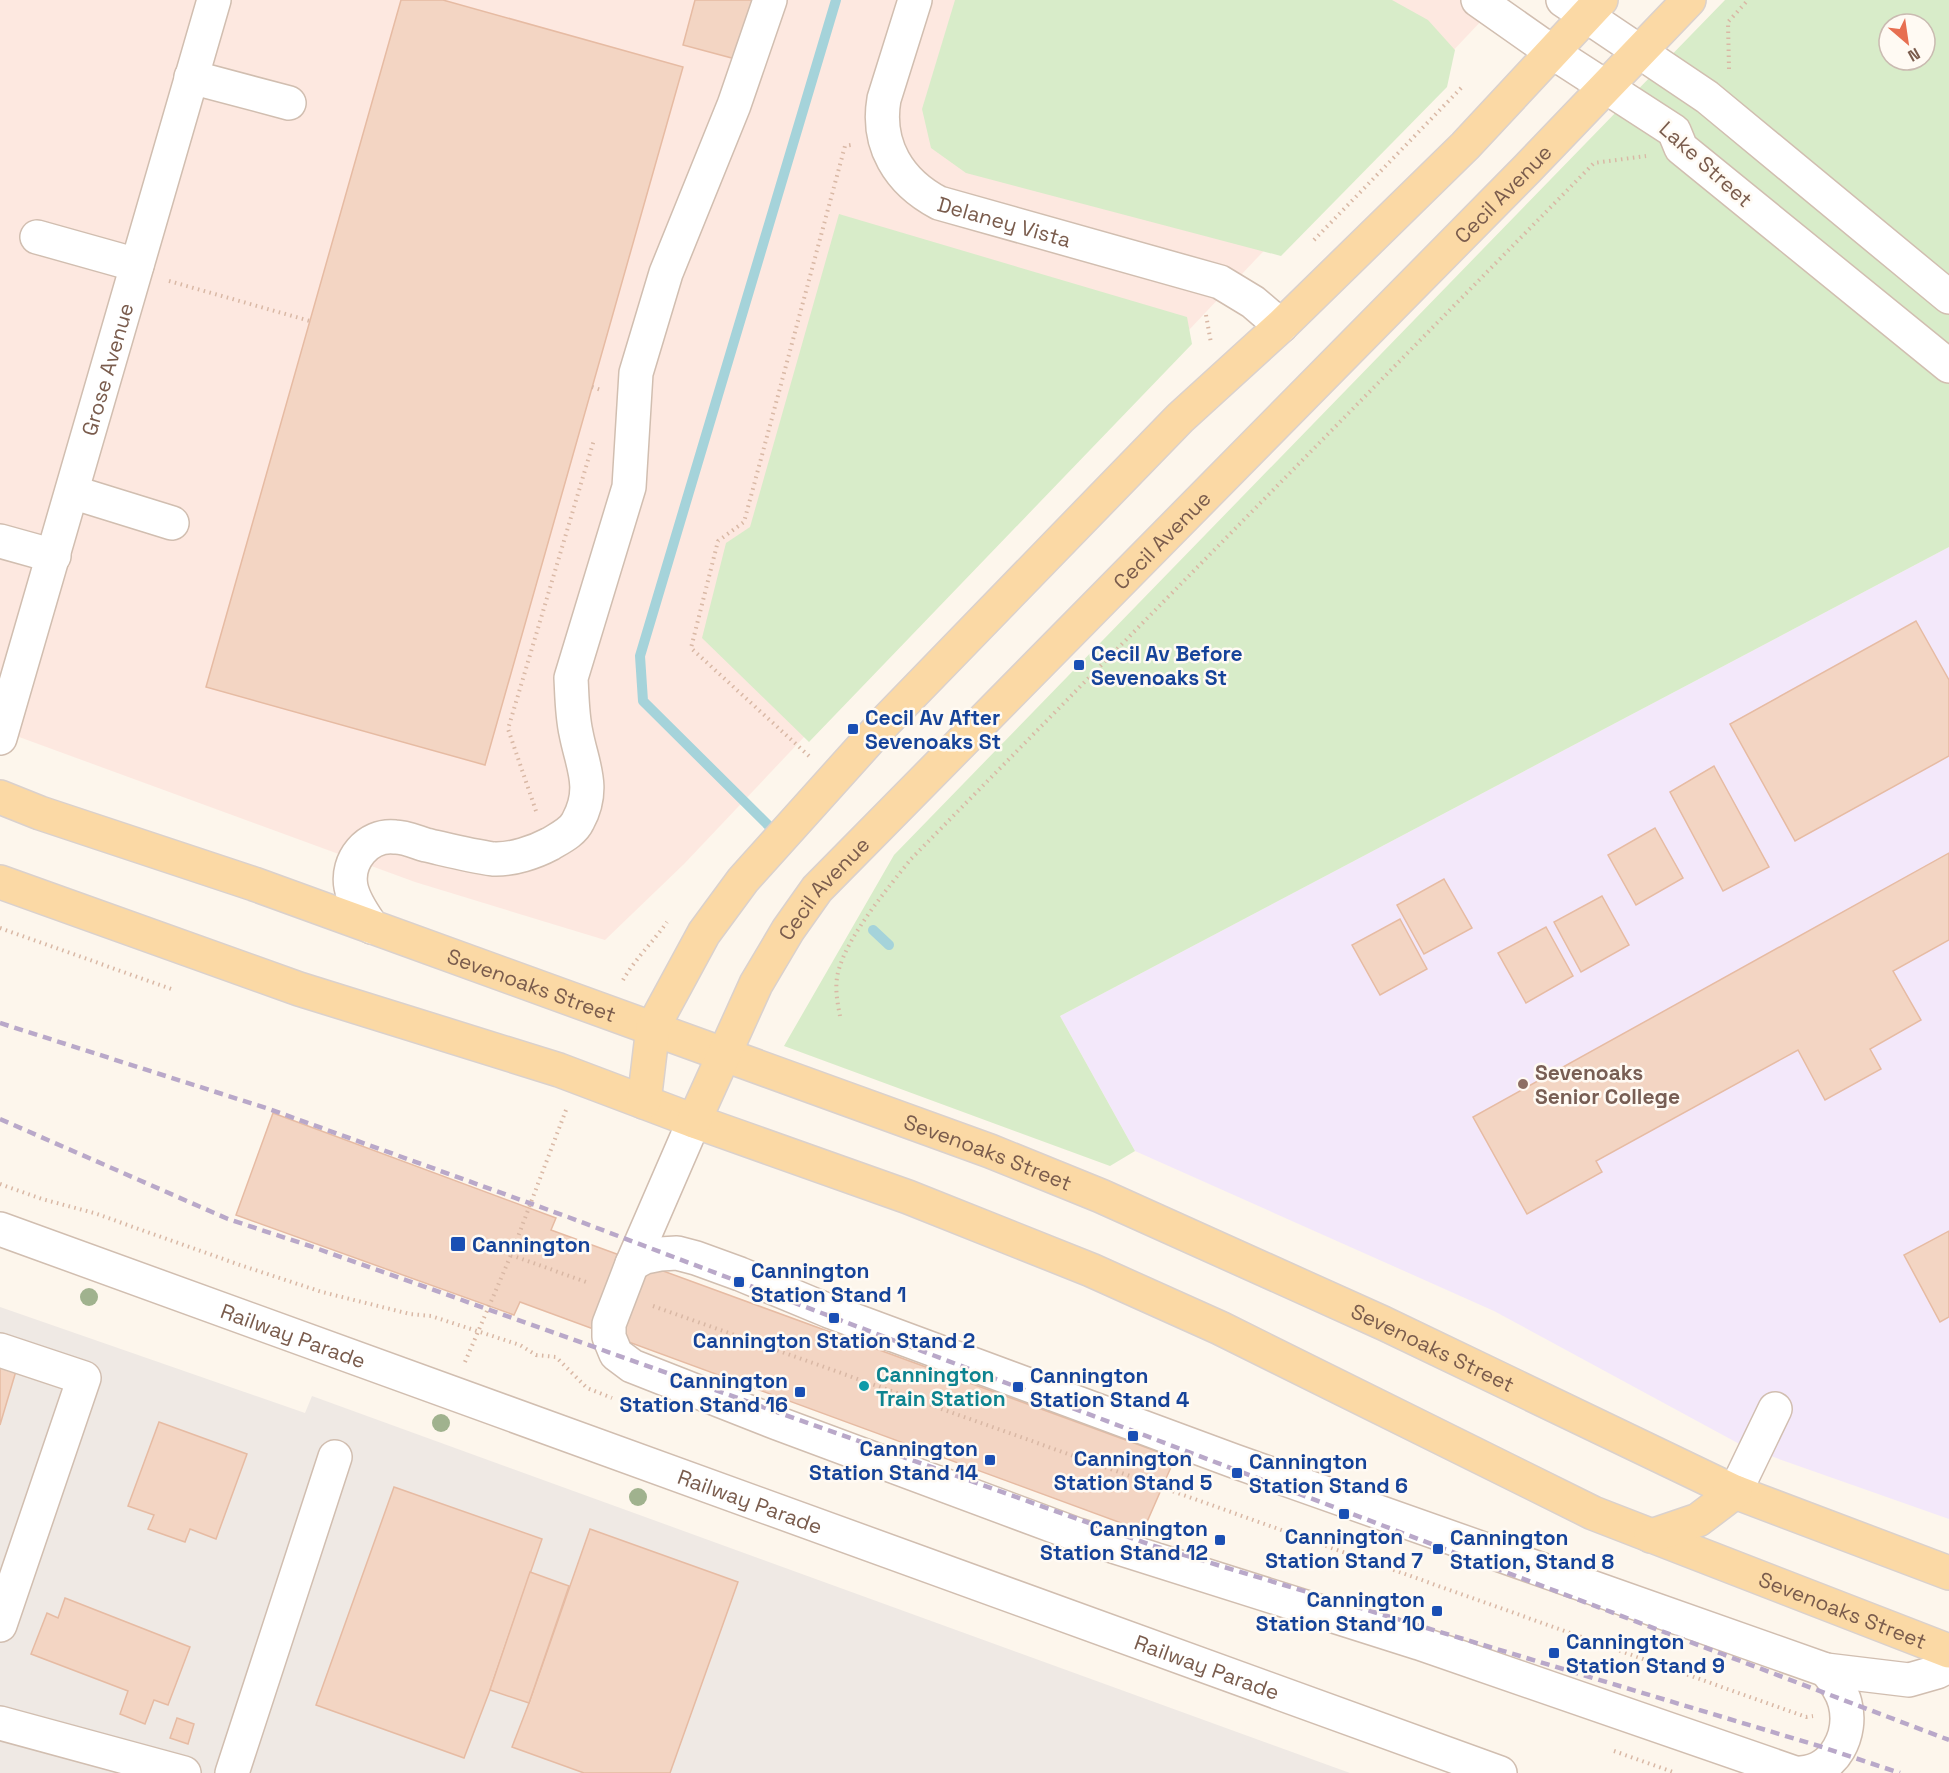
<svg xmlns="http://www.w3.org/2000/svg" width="1949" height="1773" viewBox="0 0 1949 1773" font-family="'Space Grotesk',sans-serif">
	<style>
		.commercial { fill: #fde8e0 }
		.industrial { fill: #efe9e4 }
		.education { fill: #f3e8fa }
		.green { fill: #d8ecc9; fill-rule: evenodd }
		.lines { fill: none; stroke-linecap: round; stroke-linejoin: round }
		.stream { stroke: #a5d3da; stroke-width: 10 }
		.building { fill: #f3d5c3; stroke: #e6bba3; stroke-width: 1.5 }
		.minor-casing { stroke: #d1beb0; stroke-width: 36 }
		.major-casing { stroke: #dad1cd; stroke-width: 36 }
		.path { stroke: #d9b8a5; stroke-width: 4; stroke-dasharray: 1.5 4.5; stroke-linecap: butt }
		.minor { stroke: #fff; stroke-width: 33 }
		.major { stroke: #fbd9a5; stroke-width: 33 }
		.rail { stroke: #b9a8c9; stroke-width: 4.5; stroke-dasharray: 9 6; stroke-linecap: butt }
		.tree { fill: #a0b28e }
		.transit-dot { fill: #1a4fb4; stroke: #fffaf3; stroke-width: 2 }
		.education-dot { fill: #8d6e63; stroke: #fffaf3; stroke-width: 2 }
		.culture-dot { fill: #0f9aa8; stroke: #fffaf3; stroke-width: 2 }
		.labels { text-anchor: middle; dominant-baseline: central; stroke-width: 5; stroke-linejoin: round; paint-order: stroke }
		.street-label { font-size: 21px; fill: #7a5c4d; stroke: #fffaf3 }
		.transit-label { font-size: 21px; font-weight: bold; fill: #164399; stroke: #fffaf3; text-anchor: start }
		.education-label { font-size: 21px; font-weight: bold; fill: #785e54; stroke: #fffaf3; text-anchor: start }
		.culture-label { font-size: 21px; font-weight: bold; fill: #0d838f; stroke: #fffaf3; text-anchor: start }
	</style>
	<rect width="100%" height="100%" fill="#fdf6ec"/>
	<polygon class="commercial" points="0,0 1501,0 684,864 605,940 415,882 0,730"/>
	<polygon class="industrial" points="0,1307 305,1413 312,1396 1350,1773 0,1773"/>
	<polygon class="education" points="1949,547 1949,1519 1745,1447 1494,1311 1135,1151 1060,1016"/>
	<g class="green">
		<polygon points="955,0 1392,0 1428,20 1455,50 1447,87 1281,256 966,173 931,148 922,109"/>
		<path d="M1725,0H1949V547L1060,1016L1135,1151L1110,1166L784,1046L894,855ZM1889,24H1925V60H1889Z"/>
		<polygon points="839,214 1187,317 1192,344 809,742 702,638 726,543 750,527"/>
	</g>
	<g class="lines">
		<g class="stream">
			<polyline points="773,830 643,701 640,656 836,0"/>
			<polyline points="873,930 889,945"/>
		</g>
	</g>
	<g class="building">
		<polygon points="401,0 443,0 683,67 485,765 206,687"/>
		<polygon points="695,0 760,0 743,61 683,45"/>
		<polygon points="1916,621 1949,680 1949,756 1795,841 1730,724"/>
		<polygon points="1714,766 1769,867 1723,891 1670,792"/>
		<polygon points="1655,828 1683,878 1636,905 1608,855"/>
		<polygon points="1949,853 1949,940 1893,971 1921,1020 1870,1049 1881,1069 1825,1100 1798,1050 1596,1161 1602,1172 1527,1214 1473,1117"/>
		<polygon points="1444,879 1472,928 1424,954 1397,905"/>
		<polygon points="1602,896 1629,945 1581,972 1554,922"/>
		<polygon points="1400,919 1427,969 1380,995 1352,945"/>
		<polygon points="1546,927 1573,976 1526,1003 1498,953"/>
		<polygon points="273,1113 556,1218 551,1230 1175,1458 1143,1531 520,1302 514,1315 236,1215"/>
		<polygon points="1949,1231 1949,1317 1940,1322 1904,1255"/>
		<polygon points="0,1367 16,1371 0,1425"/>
		<polygon points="159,1422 247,1454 216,1539 190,1529 185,1542 148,1529 154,1515 128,1506"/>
		<polygon points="394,1487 542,1539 490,1690 464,1758 316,1705"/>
		<polygon points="590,1529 738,1582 670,1773 584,1773 512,1747 529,1703"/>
		<polygon points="530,1572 569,1586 529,1703 490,1690"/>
		<polygon points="65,1598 190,1647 168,1705 154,1700 145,1724 120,1714 128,1691 31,1654 47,1613 58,1618"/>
		<polygon points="177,1718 194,1724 188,1744 170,1738"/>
	</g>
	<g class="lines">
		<defs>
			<g id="minor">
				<path id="s1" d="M915,0L884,99C876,145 899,182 939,203L1220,282L1253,302L1281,326"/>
				<polyline points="1478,0 1552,52 1674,131 1681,148 1949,366"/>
				<polyline points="1563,0 1707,97 1949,297"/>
				<polyline points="191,77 289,103"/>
				<polyline points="37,237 137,265"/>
				<polyline points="72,492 172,523"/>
				<polyline points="0,541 54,556"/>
				<path id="s2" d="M0,738L214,0"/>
				<path d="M372,927C364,915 354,902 351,887C346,861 367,834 395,837C405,837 416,842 426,845C448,850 471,856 493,859C512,860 535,852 550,844C560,838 573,832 578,821C596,788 582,765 576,733C572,715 572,696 571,678L629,487L636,373L666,273L734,105L770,0"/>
				<polyline points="694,1121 632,1264 609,1324 609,1337 616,1354 632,1366 777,1423 1078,1535 1419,1643 1795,1773"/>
				<path id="s3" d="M0,1229L1500,1773"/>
				<polyline points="632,1264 645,1257 660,1254 677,1253 696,1258 740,1274 829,1311 1234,1461 1826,1670 1909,1680 1937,1672 1949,1666"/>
				<polyline points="0,1350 84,1378 0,1625"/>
				<polyline points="1735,1492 1775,1409"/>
				<polyline points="0,1723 184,1773"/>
				<polyline points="232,1773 335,1457"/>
				<path d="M1801,1773C1835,1771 1853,1734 1845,1703C1842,1691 1834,1680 1826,1670"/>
			</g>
			<g id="major">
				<path id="s4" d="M0,797L40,813L254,884L990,1151L1101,1196L1383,1323L1735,1492L1949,1573"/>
				<path id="s5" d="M0,882L299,989L559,1070L694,1121L908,1197L1091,1270L1220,1328L1593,1513L1949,1651"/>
				<polyline points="644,1102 653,1027 704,933 743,880 885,722 1180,418 1281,326 1465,146 1601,0"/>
				<path id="s6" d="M694,1121L756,984L788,930L817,889L1527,169L1689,0"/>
				<polyline points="1651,1536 1698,1520 1735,1492"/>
			</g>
		</defs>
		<use href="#minor" class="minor-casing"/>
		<use href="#major" class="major-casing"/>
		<g class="path">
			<polyline points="1729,69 1728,22 1748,0"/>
			<polyline points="1314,240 1464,85"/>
			<polyline points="169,281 310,321"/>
			<polyline points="1206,315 1211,343"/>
			<polyline points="592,387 601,390"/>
			<polyline points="809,756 691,648 718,541 744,522 845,146 851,145"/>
			<polyline points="536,811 508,729 594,440"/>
			<polyline points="0,928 174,990"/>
			<path d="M623,980C635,959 653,942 667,922"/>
			<path d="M840,1016C837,1000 834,985 839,969C849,934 888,888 911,859L1594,163L1646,156"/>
			<polyline points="0,1184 42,1199 94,1213 240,1265 322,1292 410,1314 431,1316 520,1345 536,1355 556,1357 587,1388 612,1398"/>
			<polyline points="511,1255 586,1282"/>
			<polyline points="653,1306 1806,1717 1813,1716"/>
			<polyline points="465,1362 511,1255 566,1110"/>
			<polyline points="1614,1751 1676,1773"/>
		</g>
		<use href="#minor" class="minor"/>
		<use href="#major" class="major"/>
		<g class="rail">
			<polyline points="0,1023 269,1109 568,1217 1949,1740"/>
			<polyline points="0,1119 228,1219 310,1246 1151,1545 1819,1746 1900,1773"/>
		</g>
	</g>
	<g class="tree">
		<circle cx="89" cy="1297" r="9"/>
		<circle cx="441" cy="1423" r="9"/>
		<circle cx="638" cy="1497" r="9"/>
	</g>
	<g class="transit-dot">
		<rect x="1073" y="659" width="12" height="12" rx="3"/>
		<rect x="847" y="723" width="12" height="12" rx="3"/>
		<rect x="450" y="1236" width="16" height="16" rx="3"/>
		<rect x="733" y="1276" width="12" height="12" rx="3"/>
		<rect x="828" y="1312" width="12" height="12" rx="3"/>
		<rect x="1012" y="1381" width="12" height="12" rx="3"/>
		<rect x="794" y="1386" width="12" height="12" rx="3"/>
		<rect x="1127" y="1430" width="12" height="12" rx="3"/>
		<rect x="984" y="1454" width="12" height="12" rx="3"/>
		<rect x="1231" y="1467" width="12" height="12" rx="3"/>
		<rect x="1338" y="1508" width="12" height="12" rx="3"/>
		<rect x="1214" y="1534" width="12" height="12" rx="3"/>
		<rect x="1432" y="1543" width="12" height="12" rx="3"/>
		<rect x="1431" y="1605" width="12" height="12" rx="3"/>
		<rect x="1548" y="1647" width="12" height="12" rx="3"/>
	</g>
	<circle class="education-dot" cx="1523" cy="1084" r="6"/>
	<circle class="culture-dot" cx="864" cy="1386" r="6"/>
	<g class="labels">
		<g class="street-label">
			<text transform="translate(1706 164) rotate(42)">Lake Street</text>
			<text stroke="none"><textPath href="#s6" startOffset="1240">Cecil Avenue</textPath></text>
			<text stroke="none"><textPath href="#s1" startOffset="298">Delaney Vista</textPath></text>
			<text stroke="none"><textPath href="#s2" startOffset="384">Grose Avenue</textPath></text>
			<text stroke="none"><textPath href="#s6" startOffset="754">Cecil Avenue</textPath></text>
			<text stroke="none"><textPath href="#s6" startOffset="268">Cecil Avenue</textPath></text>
			<text stroke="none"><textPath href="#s4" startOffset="564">Sevenoaks Street</textPath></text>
			<text stroke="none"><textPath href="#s4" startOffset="1050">Sevenoaks Street</textPath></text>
			<text stroke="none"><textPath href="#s3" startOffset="312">Railway Parade</textPath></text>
			<text stroke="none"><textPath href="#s4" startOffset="1536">Sevenoaks Street</textPath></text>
			<text stroke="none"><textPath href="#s3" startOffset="798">Railway Parade</textPath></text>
			<text stroke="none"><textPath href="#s5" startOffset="1984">Sevenoaks Street</textPath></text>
			<text stroke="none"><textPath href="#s3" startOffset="1284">Railway Parade</textPath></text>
		</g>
		<g class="transit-label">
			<text x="1091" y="653">Cecil Av Before<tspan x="1091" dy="24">Sevenoaks St</tspan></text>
			<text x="865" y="717">Cecil Av After<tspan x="865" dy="24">Sevenoaks St</tspan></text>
			<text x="472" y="1244">Cannington</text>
			<text x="751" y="1270">Cannington<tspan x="751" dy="24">Station Stand 1</tspan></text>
			<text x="834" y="1340" text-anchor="middle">Cannington Station Stand 2</text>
			<text x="1030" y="1375">Cannington<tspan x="1030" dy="24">Station Stand 4</tspan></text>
			<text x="788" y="1380" text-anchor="end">Cannington<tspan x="788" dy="24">Station Stand 16</tspan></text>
			<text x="978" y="1448" text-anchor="end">Cannington<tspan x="978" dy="24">Station Stand 14</tspan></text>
			<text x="1133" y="1458" text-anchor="middle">Cannington<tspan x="1133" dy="24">Station Stand 5</tspan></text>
			<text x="1249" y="1461">Cannington<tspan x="1249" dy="24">Station Stand 6</tspan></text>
			<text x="1208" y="1528" text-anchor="end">Cannington<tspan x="1208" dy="24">Station Stand 12</tspan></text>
			<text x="1344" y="1536" text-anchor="middle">Cannington<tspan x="1344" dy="24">Station Stand 7</tspan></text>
			<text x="1450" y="1537">Cannington<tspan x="1450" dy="24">Station, Stand 8</tspan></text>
			<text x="1425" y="1599" text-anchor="end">Cannington<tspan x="1425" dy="24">Station Stand 10</tspan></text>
			<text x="1566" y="1641">Cannington<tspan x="1566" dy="24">Station Stand 9</tspan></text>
		</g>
		<g class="education-label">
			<text x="1535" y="1072">Sevenoaks<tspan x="1535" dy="24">Senior College</tspan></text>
		</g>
		<g class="culture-label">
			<text x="876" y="1374">Cannington<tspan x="876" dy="24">Train Station</tspan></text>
		</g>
	</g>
	<g transform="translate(1907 42) rotate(151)"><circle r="28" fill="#fffaf3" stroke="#cabbb1" stroke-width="1.5"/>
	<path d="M0-4.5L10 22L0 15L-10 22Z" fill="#e76f51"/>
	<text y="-9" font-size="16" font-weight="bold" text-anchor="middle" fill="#7a5c4d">N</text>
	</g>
</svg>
